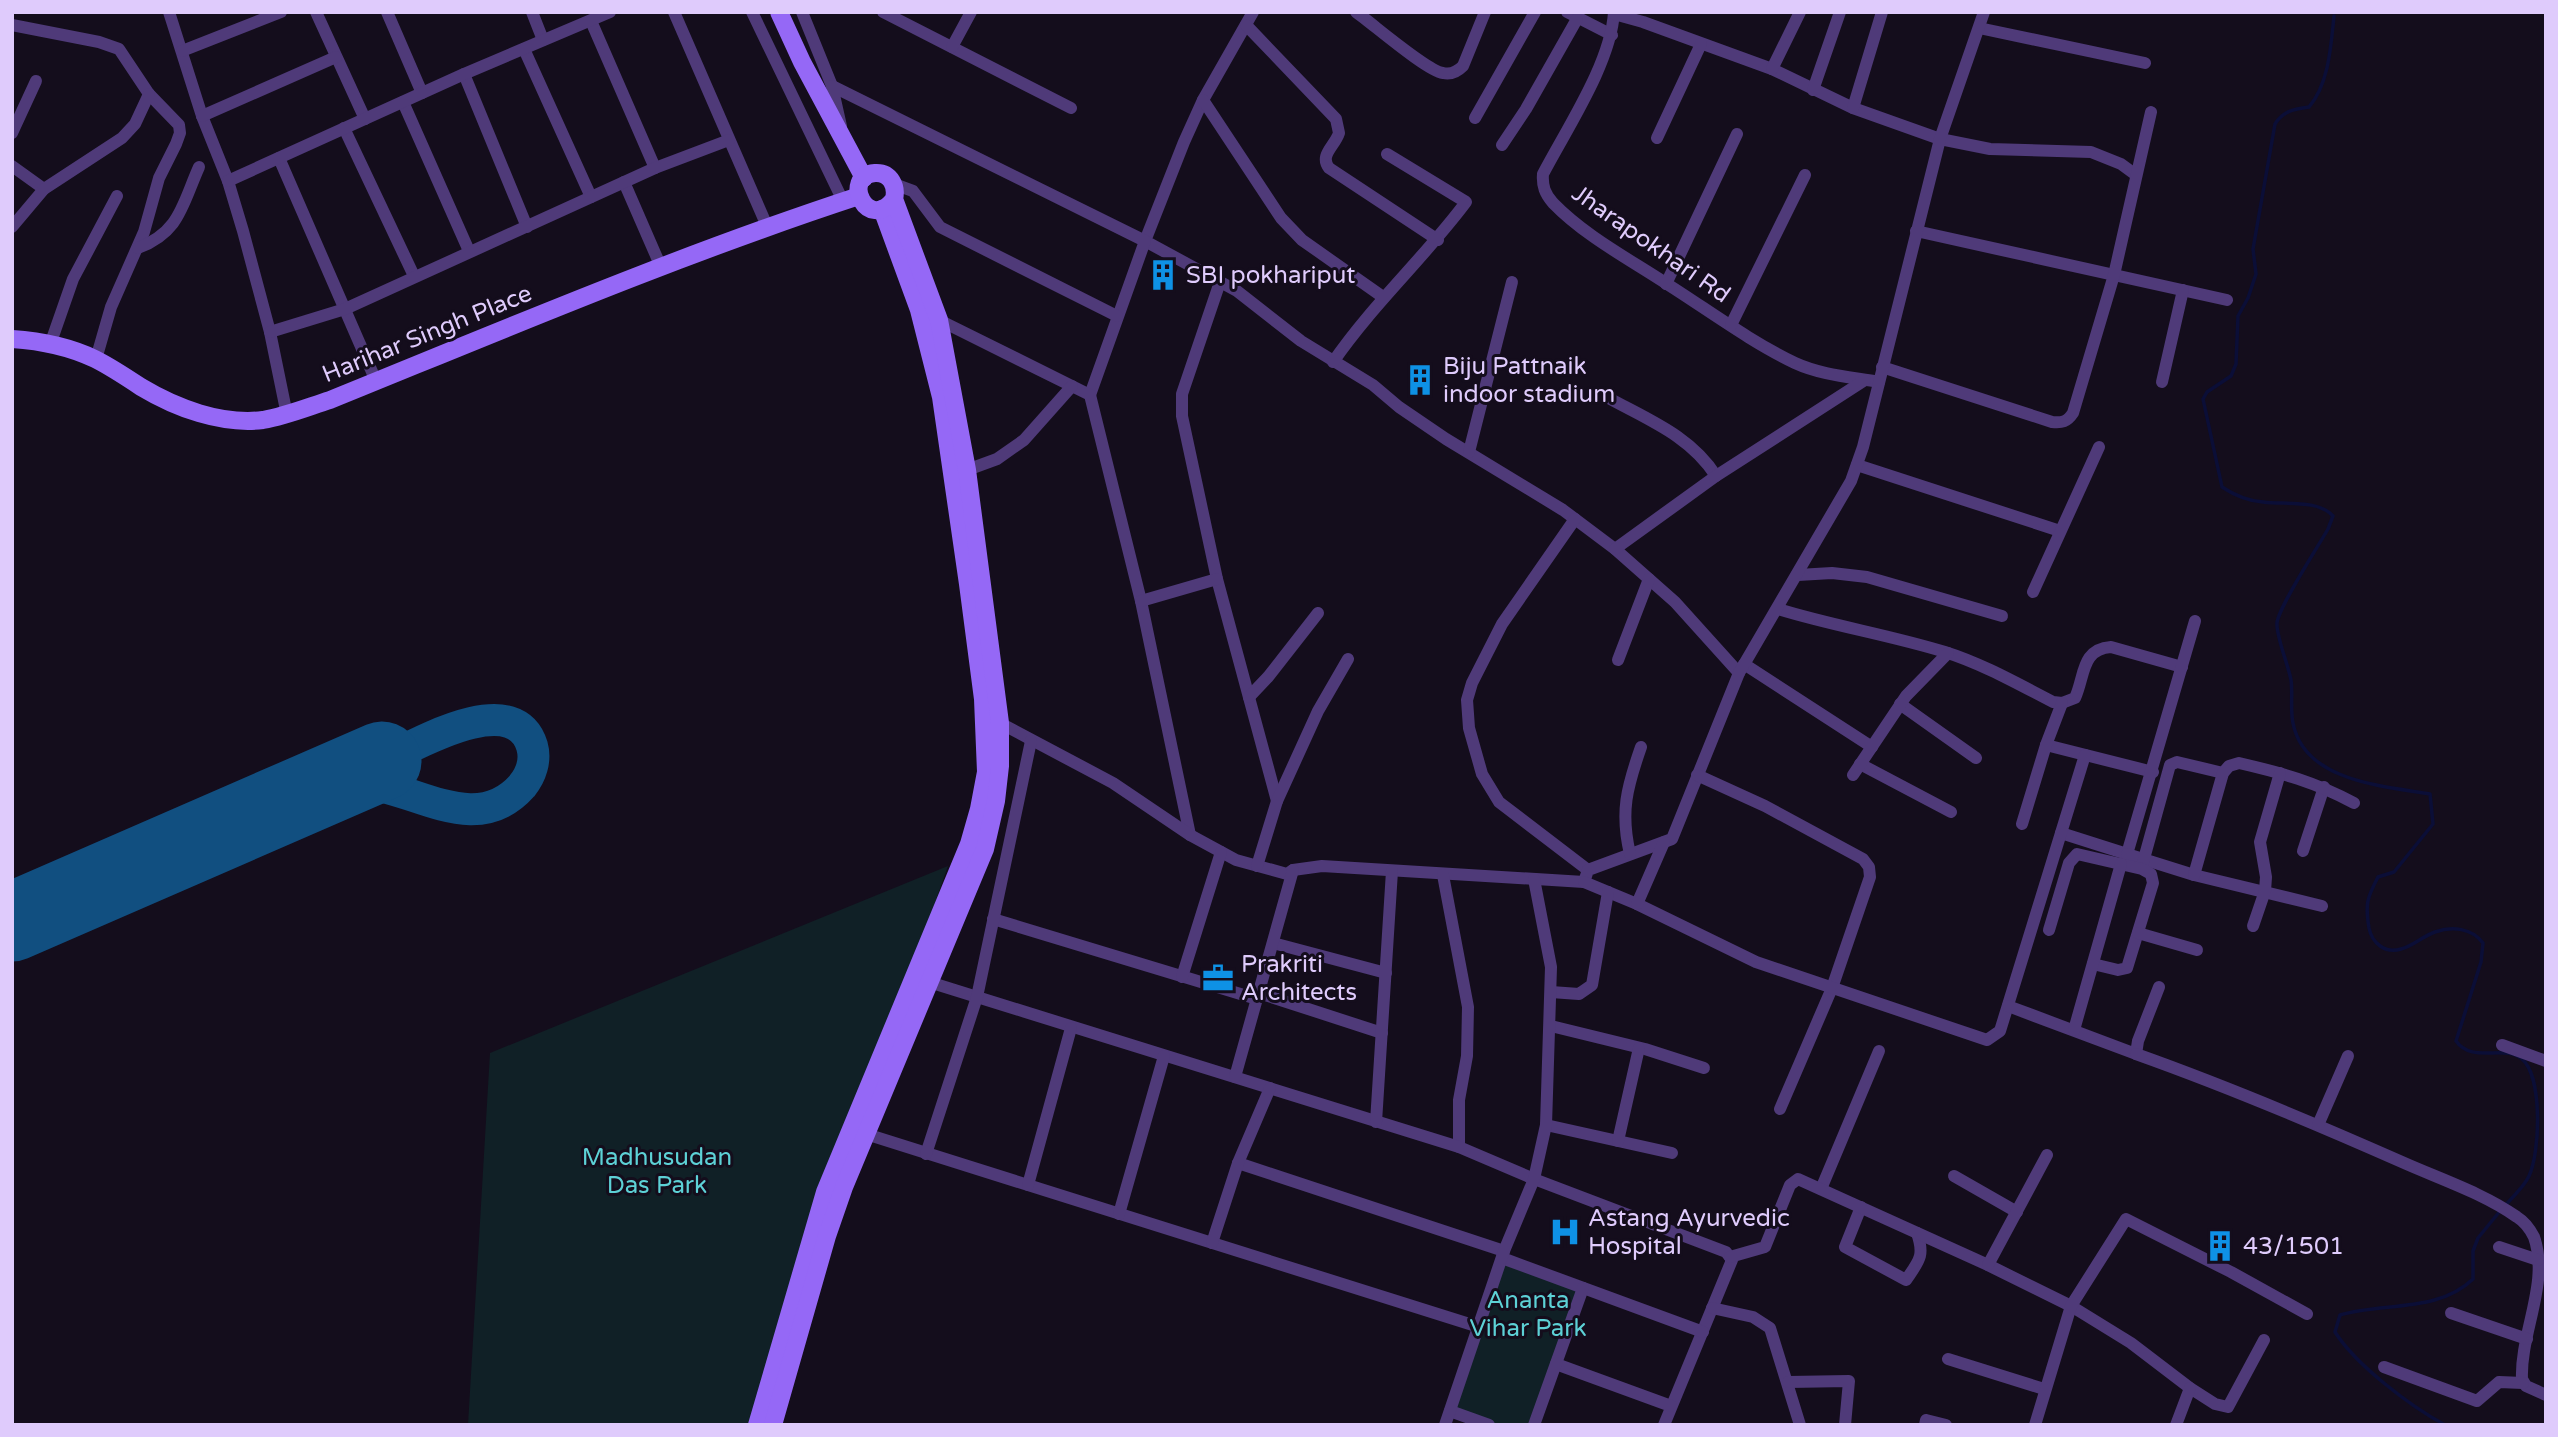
<svg xmlns="http://www.w3.org/2000/svg" width="2558" height="1437" viewBox="0 0 2558 1437" font-family="'Varela Round',sans-serif">
	<style>
		.green { fill: #102026 }
		.lines { fill: none; stroke-linecap: round; stroke-linejoin: round }
		.stream { stroke: #0b0e37; stroke-width: 3.5 }
		.taxiway { stroke: #114f80; stroke-width: 32 }
		.runway { stroke: #114f80; stroke-width: 79 }
		.street { stroke: #4f3a79; stroke-width: 12 }
		.secondary { stroke: #9568f6; stroke-width: 18 }
		.labels { text-anchor: middle; dominant-baseline: central; stroke-width: 6; stroke-linejoin: round; paint-order: stroke }
		.street-label { font-size: 24px; fill: #dfcbfc; stroke: #140d1c }
		.poi-label { font-size: 24px; fill: #dfcbfc; stroke: #140d1c; text-anchor: start }
		.park-label { font-size: 24px; fill: #5dd1d6; stroke: #140d1c }
	</style>
	<rect width="100%" height="100%" fill="#140d1c"/>
	<g class="green">
		<polygon points="948,866 791,1309 757,1425 468,1425 490,1053"/>
		<polygon points="1502,1260 1581,1288 1529,1425 1498,1425 1452,1409"/>
	</g>
	<g class="lines">
		<g class="stream">
			<path d="M2334,16C2331,45 2329,84 2309,107C2294,109 2283,111 2275,124L2253,249L2256,274L2248,298L2238,316L2236,364L2231,376L2207,392L2203,399L2222,487C2234,495 2248,501 2263,502C2284,505 2318,499 2333,516L2328,529C2319,545 2278,608 2277,623C2276,636 2288,664 2291,680C2293,694 2290,709 2293,723C2304,781 2382,786 2430,794L2433,824L2394,872L2378,877C2367,898 2365,904 2369,928C2372,943 2385,954 2401,949C2413,946 2423,936 2435,932C2452,926 2472,928 2483,943L2481,962L2456,1041C2472,1064 2505,1044 2522,1059C2543,1077 2540,1153 2529,1176C2524,1187 2513,1196 2505,1206"/>
			<path d="M2445,1425C2410,1406 2356,1365 2335,1332L2340,1315C2383,1302 2438,1313 2473,1279V1251L2478,1238L2500,1211"/>
		</g>
		<path class="taxiway" d="M290,801C312,794 339,782 362,783C415,787 476,838 522,786C531,775 536,760 532,746C514,687 415,745 382,761"/>
		<polyline class="runway" points="12,922 382,761"/>
		<g class="street">
			<polyline points="169,12 202,116 228,181 243,231 270,332 287,415"/>
			<polyline points="316,12 365,119"/>
			<polyline points="387,12 422,93"/>
			<polyline points="532,12 543,40"/>
			<polyline points="674,12 767,226"/>
			<polyline points="752,12 843,201"/>
			<polyline points="802,12 832,86"/>
			<polyline points="883,12 1071,108"/>
			<polyline points="1253,12 1203,100 1184,142 1145,241 1237,291 1301,341 1373,385 1399,407 1446,439 1563,510 1615,549 1675,602 1739,673"/>
			<path d="M1356,12C1373,24 1427,71 1443,73C1451,75 1458,71 1463,66L1485,12"/>
			<polyline points="1567,12 1612,35"/>
			<path d="M1614,12C1611,63 1567,128 1543,174C1542,186 1545,194 1553,203C1585,236 1629,259 1667,284C1708,310 1751,342 1795,363C1821,375 1851,377 1879,382"/>
			<polyline points="1614,14 1643,22 1772,69 1853,108 1940,139 1990,149 2091,152 2121,164 2136,175"/>
			<polyline points="591,21 655,168"/>
			<polyline points="12,25 99,42 119,49 149,94 179,125 180,133 176,144 159,178 144,232 111,307 96,359"/>
			<path d="M1246,25L1336,119L1339,133C1335,146 1319,155 1329,168L1438,240"/>
			<polyline points="1979,28 2145,63"/>
			<polyline points="952,47 971,12"/>
			<polyline points="524,49 591,197"/>
			<polyline points="182,51 281,12"/>
			<polyline points="1772,69 1800,12"/>
			<polyline points="464,74 527,227"/>
			<polyline points="1813,90 1840,12"/>
			<polyline points="1203,100 1281,218 1302,240 1383,297"/>
			<polyline points="403,102 469,251"/>
			<polyline points="1853,108 1882,12"/>
			<polyline points="202,116 336,57"/>
			<polyline points="1475,118 1535,12"/>
			<polyline points="841,126 832,86 1145,241 1090,395"/>
			<polyline points="344,128 414,276"/>
			<polyline points="12,133 36,81"/>
			<polyline points="1657,138 1701,44"/>
			<polyline points="1502,145 1526,109 1577,19"/>
			<polyline points="279,158 376,381"/>
			<polyline points="12,166 44,189"/>
			<polyline points="228,181 464,74 610,12"/>
			<polyline points="624,182 661,267"/>
			<polyline points="894,184 913,191 940,227 1117,316"/>
			<polyline points="12,227 44,189 122,138 135,124 149,94"/>
			<polyline points="1916,231 2227,300"/>
			<path d="M138,248C180,232 182,205 199,167"/>
			<polyline points="1220,282 1182,394 1182,416 1217,579 1277,801"/>
			<polyline points="1666,284 1737,134"/>
			<polyline points="939,320 1090,395 1141,601 1190,835"/>
			<polyline points="1731,325 1805,175"/>
			<polyline points="270,332 345,309 655,168 729,140"/>
			<polyline points="51,342 73,279 117,196"/>
			<path d="M1333,362C1373,304 1425,257 1466,202L1387,154"/>
			<path d="M1882,367L2052,422C2062,423 2067,422 2073,413L2114,275L2151,112"/>
			<polyline points="2162,382 2183,290"/>
			<path d="M1605,396C1646,419 1690,435 1716,476"/>
			<polyline points="1469,452 1512,282"/>
			<polyline points="1857,465 2060,531"/>
			<polyline points="967,470 997,459 1024,440 1072,386"/>
			<polyline points="1575,519 1502,624 1472,683 1467,700 1469,728 1482,774 1499,802 1588,870"/>
			<polyline points="1615,549 1716,476 1865,380"/>
			<polyline points="1798,575 1832,573 1867,577 2002,616"/>
			<polyline points="2033,592 2099,447"/>
			<polyline points="1141,601 1217,579"/>
			<path d="M1778,609C1833,626 1890,635 1945,652C1983,664 2018,684 2053,702L2062,703L2075,698C2085,676 2081,649 2111,647L2182,667"/>
			<polyline points="1618,660 1649,579"/>
			<polyline points="1744,664 1872,747"/>
			<polyline points="1249,697 1268,677 1318,613"/>
			<polyline points="1900,704 1976,758"/>
			<polyline points="1000,723 1113,783 1190,835 1236,860 1287,874 1293,870 1322,866 1584,882 1588,870 1672,839 1739,673 1851,481 1863,447 1940,139 1984,12"/>
			<polyline points="2046,745 2153,772"/>
			<polyline points="1860,764 1951,812"/>
			<polyline points="1697,775 1765,806 1863,859 1869,867 1870,877 1832,988 1780,1109"/>
			<polyline points="1853,775 1906,696 1948,653"/>
			<polyline points="2022,824 2046,745 2062,703"/>
			<polyline points="2061,833 2127,854 2195,621"/>
			<polyline points="2303,851 2324,787"/>
			<path d="M1630,854C1620,812 1627,787 1641,747"/>
			<polyline points="2127,854 2194,875 2322,906"/>
			<polyline points="1257,866 1277,801 1318,711 1348,659"/>
			<polyline points="2142,866 2170,765 2177,762 2223,773"/>
			<polyline points="1443,875 1468,1007 1467,1056 1459,1100 1459,1147"/>
			<path d="M2194,875L2223,773L2229,766L2239,763C2282,773 2315,782 2354,803"/>
			<polyline points="1584,882 1637,904 1756,962 1987,1040 2000,1031 2085,755"/>
			<polyline points="1637,904 1664,842"/>
			<polyline points="993,919 1257,999"/>
			<polyline points="2253,926 2265,891 2266,877 2260,842 2280,773"/>
			<polyline points="2049,930 2069,863 2077,854 2142,869 2151,874 2153,883 2127,968 2118,970 2093,964"/>
			<polyline points="2138,933 2197,950"/>
			<polyline points="1273,943 1386,973"/>
			<polyline points="1182,977 1221,852"/>
			<polyline points="929,982 1459,1147 1534,1179 1726,1252 1732,1260 1664,1425"/>
			<polyline points="1551,992 1579,994 1592,985 1608,892"/>
			<polyline points="1259,993 1382,1033"/>
			<polyline points="2008,1006 2136,1054 2138,1041 2159,987"/>
			<polyline points="1551,1026 1645,1049 1704,1068"/>
			<polyline points="2074,1030 2121,864"/>
			<polyline points="2502,1045 2546,1061"/>
			<path d="M2136,1054C2226,1086 2314,1123 2402,1162C2440,1179 2483,1193 2517,1217C2525,1222 2530,1229 2534,1237C2550,1283 2520,1333 2522,1379L2526,1386L2546,1395"/>
			<polyline points="1235,1077 1293,870"/>
			<polyline points="1376,1122 1392,871"/>
			<polyline points="1546,1125 1672,1153"/>
			<polyline points="2318,1125 2348,1056"/>
			<polyline points="866,1134 1479,1327"/>
			<polyline points="1618,1141 1639,1048"/>
			<polyline points="926,1154 977,997 1031,741"/>
			<polyline points="1238,1163 1504,1251"/>
			<polyline points="1954,1176 2017,1212"/>
			<polyline points="1028,1185 1071,1028"/>
			<polyline points="1821,1189 1879,1051"/>
			<path d="M1861,1207L1845,1247L1906,1280C1919,1261 1925,1256 1917,1233"/>
			<polyline points="1119,1214 1164,1056"/>
			<polyline points="1212,1243 1238,1163 1270,1088"/>
			<polyline points="2499,1247 2538,1260"/>
			<polyline points="1730,1257 1765,1247 1790,1185 1798,1179 1988,1265 2071,1306 2131,1343 2190,1388 2215,1404 2228,1407 2264,1340"/>
			<polyline points="1502,1258 1703,1332"/>
			<polyline points="1988,1265 2047,1155"/>
			<polyline points="1712,1308 1753,1317 1770,1328 1800,1425"/>
			<polyline points="2451,1313 2527,1339"/>
			<polyline points="1948,1359 2044,1389"/>
			<polyline points="1556,1364 1671,1406"/>
			<polyline points="2384,1367 2477,1401 2499,1382 2523,1383"/>
			<polyline points="1788,1382 1849,1381 1845,1425"/>
			<polyline points="1450,1411 1489,1425"/>
			<polyline points="1445,1425 1504,1251 1534,1179 1546,1125 1551,967 1534,879"/>
			<polyline points="1534,1425 1583,1288"/>
			<polyline points="1925,1425 1926,1420 1946,1425"/>
			<polyline points="2035,1425 2071,1306 2126,1219 2231,1272 2307,1314"/>
			<polyline points="2176,1425 2190,1388"/>
		</g>
		<g class="secondary">
			<polyline points="779,12 802,62 864,178"/>
			<path d="M12,339C42,341 68,346 95,359C111,367 126,377 141,387C176,408 221,425 263,420C286,416 308,407 330,400C505,329 679,255 859,196"/>
			<polyline points="757,1425 825,1192 969,844 979,809 986,772 983,699 968,584 941,397 919,310 882,209"/>
			<path d="M773,1425L827,1236L844,1187L985,849L996,801L1000,766V723L967,470L939,320L894,199C897,187 891,172 875,173C840,176 868,234 894,199"/>
		</g>
	</g>
	<defs>
		<symbol id="building-bare" viewBox="-9 -9 18 18"><path d="M-4-6H4V6H1V3H-1V6H-4ZM-2.5-4.3h1.7v1.8h-1.7ZM.8-4.3h1.7v1.8H.8ZM-2.5-1h1.7V.8h-1.7ZM.8-1h1.7V.8H.8Z" fill="#0e91e5" stroke="#140d1c" stroke-width="2.5" paint-order="stroke"/></symbol>
		<symbol id="office-bare" viewBox="-9 -9 18 18"><path d="M-6-3h4V-5.5h4V-3h4V5H-6ZM-1-4.5V-3h2v-1.5ZM-6 0V1H6V0Z" fill="#0e91e5" stroke="#140d1c" stroke-width="2.5" paint-order="stroke"/></symbol>
		<symbol id="hospital-bare" viewBox="-9 -9 18 18"><path d="M-5-5h3v3.5h4V-5h3V5h-3V1.5h-4V5h-3Z" fill="#0e91e5" stroke="#140d1c" stroke-width="2.5" paint-order="stroke"/></symbol>
	</defs>
	<g fill-rule="evenodd">
		<use href="#building-bare" x="1141" y="253" width="44" height="44"/>
		<use href="#building-bare" x="1398" y="358" width="44" height="44"/>
		<use href="#office-bare" x="1196" y="956" width="44" height="44"/>
		<use href="#hospital-bare" x="1543" y="1210" width="44" height="44"/>
		<use href="#building-bare" x="2198" y="1224" width="44" height="44"/>
	</g>
	<g class="labels">
		<g class="street-label">
			<text transform="translate(1651 244) rotate(35)">Jharapokhari Rd</text>
			<text transform="translate(427 334) rotate(-22)">Harihar Singh Place</text>
		</g>
		<g class="poi-label">
			<text x="1186" y="275">SBI pokhariput</text>
			<text x="1443" y="366">Biju Pattnaik<tspan x="1443" dy="28">indoor stadium</tspan></text>
			<text x="1241" y="964">Prakriti<tspan x="1241" dy="28">Architects</tspan></text>
			<text x="1588" y="1218">Astang Ayurvedic<tspan x="1588" dy="28">Hospital</tspan></text>
			<text x="2243" y="1246">43/1501</text>
		</g>
		<g class="park-label">
			<text x="657" y="1157">Madhusudan<tspan x="657" dy="28">Das Park</tspan></text>
			<text x="1528" y="1300">Ananta<tspan x="1528" dy="28">Vihar Park</tspan></text>
		</g>
	</g>
	<rect width="2558" height="1437" fill="none" stroke="#dfcbfc" stroke-width="28"/>
</svg>
